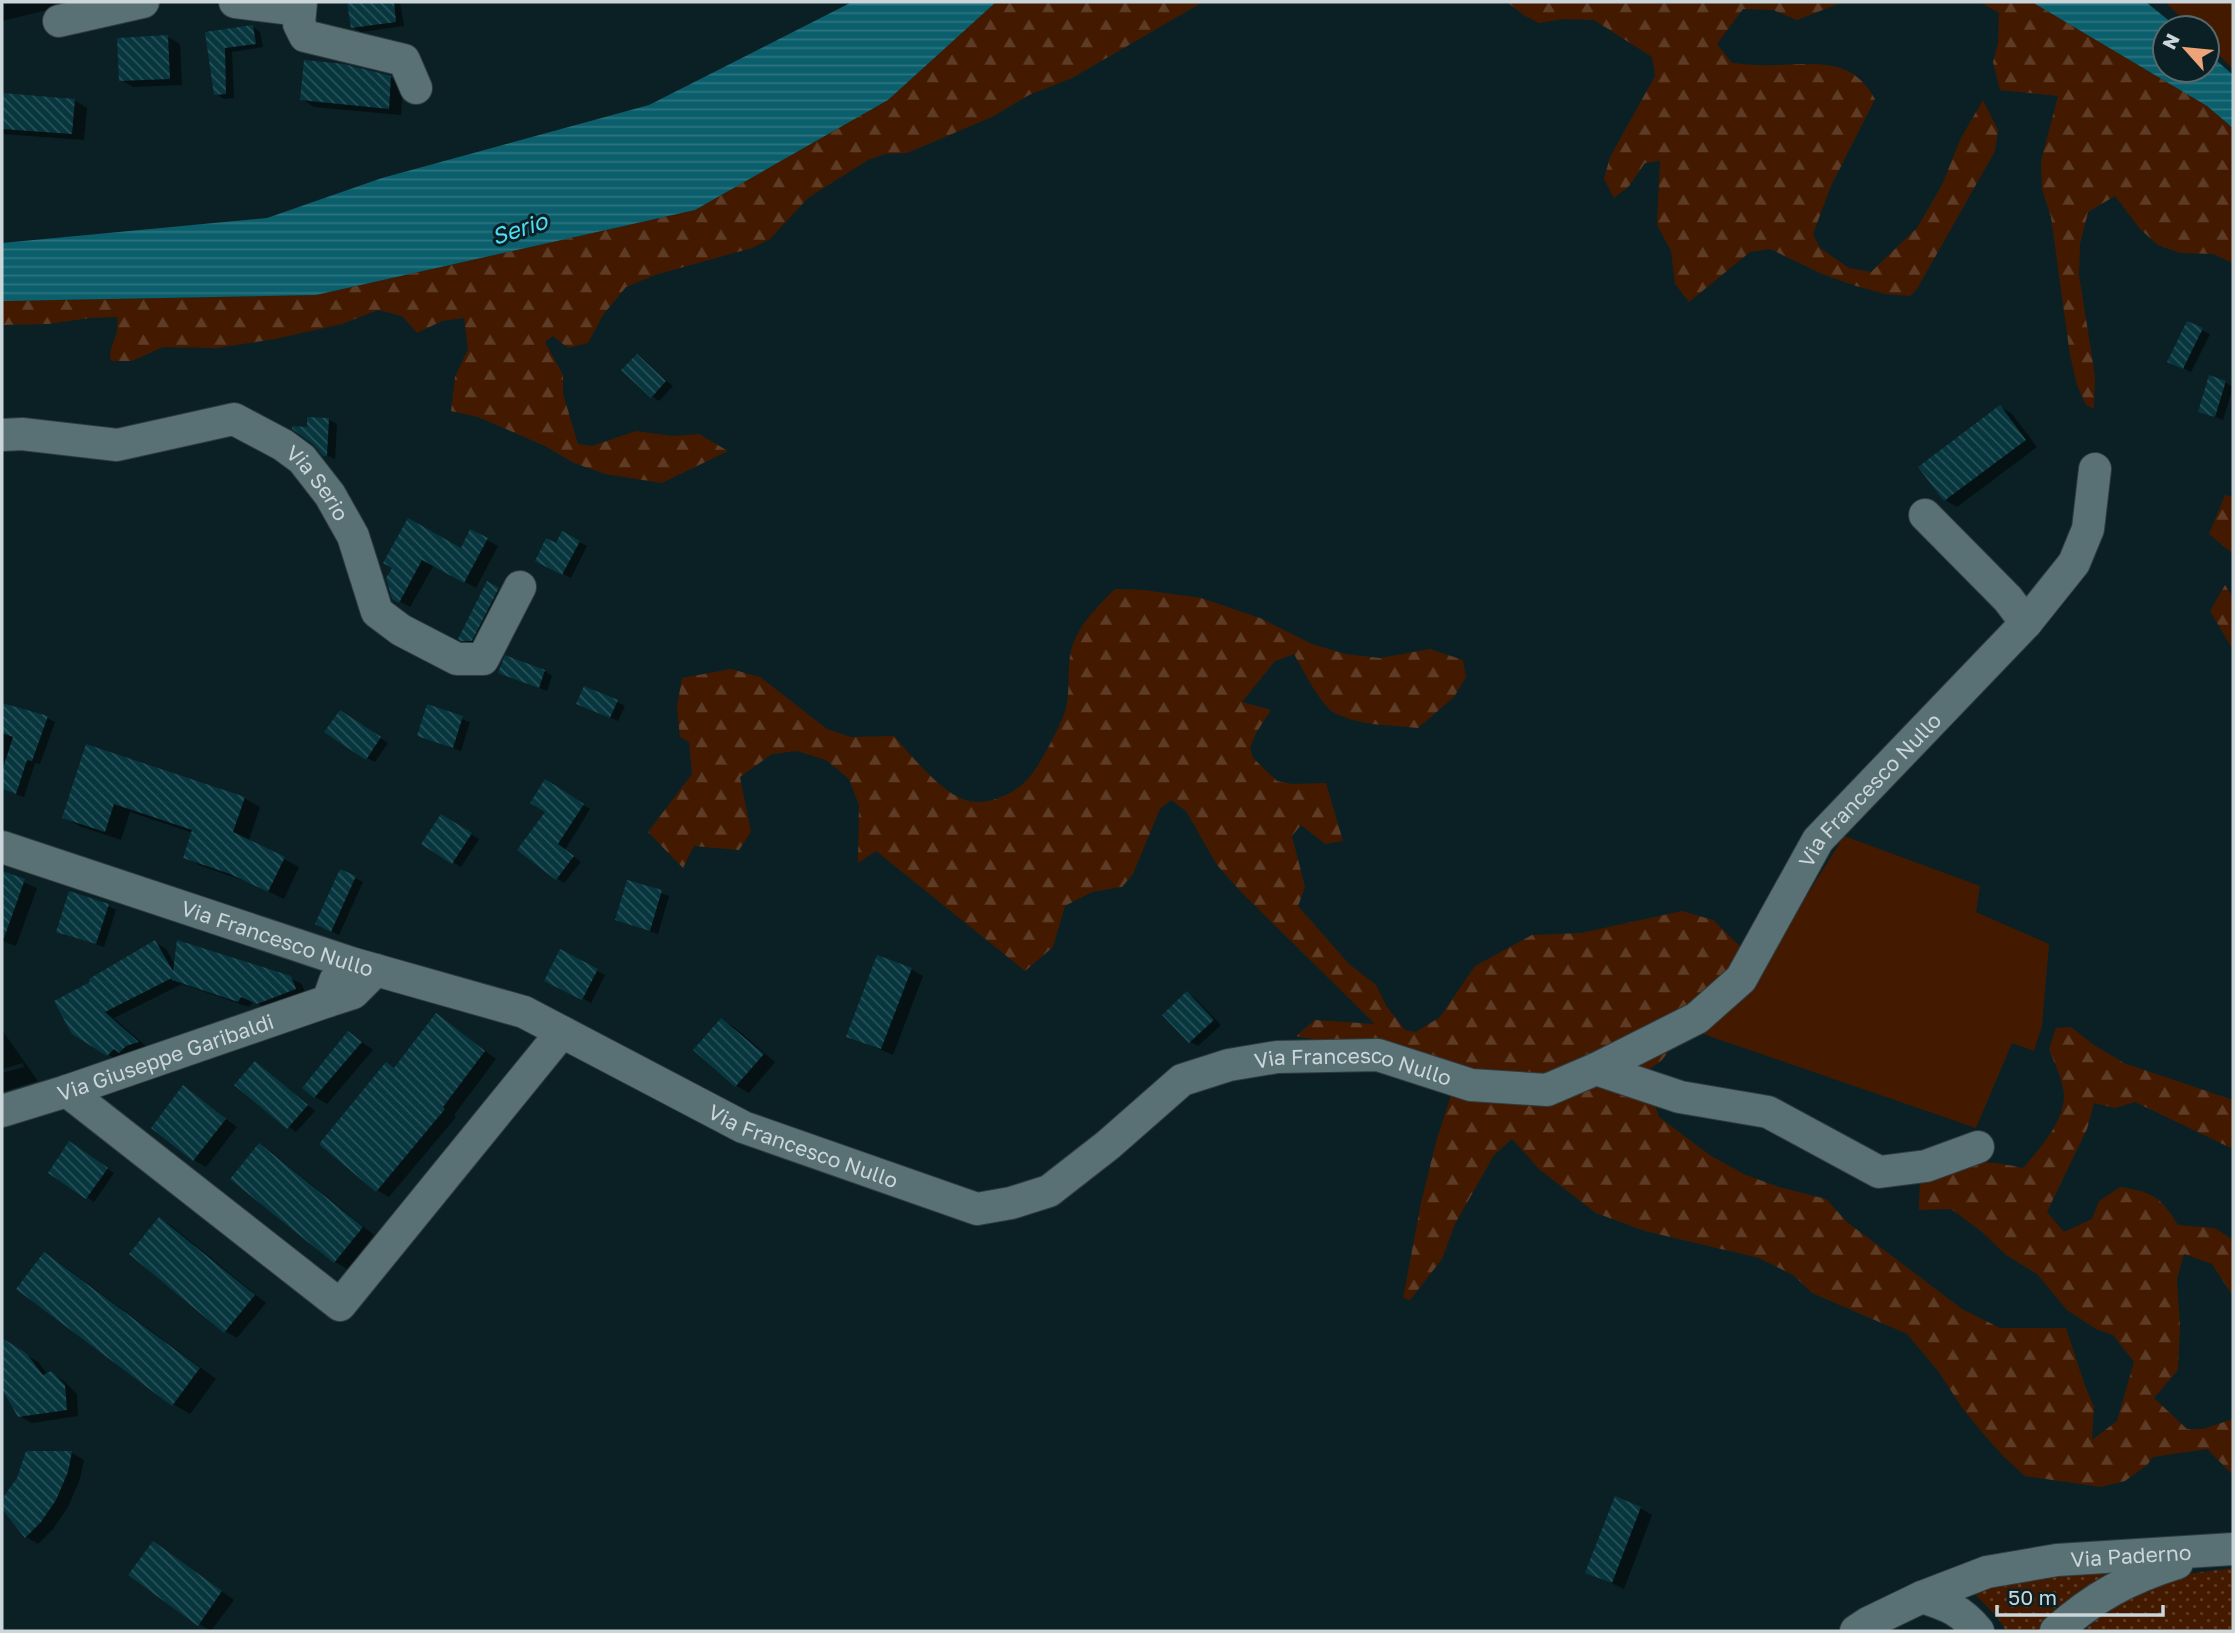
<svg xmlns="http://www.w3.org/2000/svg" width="2235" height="1633" viewBox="0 0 2235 1633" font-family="'Golos Text',sans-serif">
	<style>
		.grass { fill: url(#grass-dots) }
		.forest { fill: url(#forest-firs) }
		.park { fill: #431a00 }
		.water { fill: url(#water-rules) }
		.shadow { fill: #0007 }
		.building { fill: url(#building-back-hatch) }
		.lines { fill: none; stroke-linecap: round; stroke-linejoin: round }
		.minor-casing { stroke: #303b3e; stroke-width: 34 }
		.minor { stroke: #597075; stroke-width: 32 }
		.labels { text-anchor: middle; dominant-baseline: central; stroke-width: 6; stroke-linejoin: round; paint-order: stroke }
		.street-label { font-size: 21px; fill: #cad6d9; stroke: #0b2024 }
		.water-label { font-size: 23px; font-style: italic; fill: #4edbf3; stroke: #0b2024 }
	</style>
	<defs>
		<pattern id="grass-dots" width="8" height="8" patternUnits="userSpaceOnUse" patternTransform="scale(1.75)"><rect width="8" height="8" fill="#431a00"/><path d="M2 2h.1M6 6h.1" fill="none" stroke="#5d3b25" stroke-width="1.8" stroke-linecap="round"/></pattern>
		<pattern id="forest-firs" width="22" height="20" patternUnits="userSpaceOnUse" patternTransform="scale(1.75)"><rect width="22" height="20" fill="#431a00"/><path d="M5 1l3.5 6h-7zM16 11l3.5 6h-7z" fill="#5d3b25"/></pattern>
		<pattern id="water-rules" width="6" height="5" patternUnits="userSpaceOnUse" patternTransform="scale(1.75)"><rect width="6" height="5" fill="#0b5e6b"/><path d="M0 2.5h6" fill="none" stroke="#2d7480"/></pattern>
		<pattern id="building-back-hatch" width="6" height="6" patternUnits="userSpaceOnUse" patternTransform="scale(1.75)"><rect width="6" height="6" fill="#07363e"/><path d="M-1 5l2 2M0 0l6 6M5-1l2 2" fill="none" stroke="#2a5259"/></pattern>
	</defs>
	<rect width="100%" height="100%" fill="#0b2024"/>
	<g class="grass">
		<path d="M2233,1568V1631H2084C2102,1615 2123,1595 2146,1585C2173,1574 2205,1572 2233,1568Z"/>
		<polygon points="2107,1569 2112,1579 2049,1631 2006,1631 1998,1618 1973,1592 2006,1582"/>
	</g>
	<g class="forest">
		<path d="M996,2H1203L1072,78L1029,95L992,117L907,153L885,154L868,160L808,198L770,239L752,248L655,275L626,287L603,315L588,343L568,348L553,336L545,342L563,375V394L578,444L592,446L636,431L672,436L699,434L728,451L662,483L605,474L574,463L545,446L478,417L451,411L455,377L468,349L464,318L442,321L417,333L402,316L378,310L342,324L275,339L216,348L163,347L132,361H111C107,346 121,336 117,317L90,318L48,324L2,325V301L316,295L695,210L888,100Z"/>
		<path d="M1507,2H1843L1797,20L1773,10L1743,9L1717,44L1732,63C1745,64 1759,66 1772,65C1813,65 1851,55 1875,99L1831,186L1813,234L1820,248L1849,268L1871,272L1917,228L1942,185L1961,138L1983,100L1998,130L1995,151L1917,289L1910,296L1885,294L1856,286L1822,274L1770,249L1750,252L1689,302L1675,284L1671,251L1657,225L1660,161L1645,163L1629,186L1614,198L1604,179L1610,157L1655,76L1652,57L1594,20L1564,19L1539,23L1525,16Z"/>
		<polygon points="1980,2 2032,2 2207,106 2233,128 2233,263 2213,254 2180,253 2158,245 2140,229 2115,196 2088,212 2080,244 2079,275 2095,376 2094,409 2086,405 2077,385 2070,355 2051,217 2042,189 2041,161 2058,96 2000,90 1993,62 1998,43 1999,13"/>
		<polygon points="2225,495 2233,497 2233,554 2209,534"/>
		<polygon points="2225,585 2233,598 2233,650 2210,611"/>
		<path d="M1115,589L1144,590L1201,598L1260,618L1312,644L1345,654L1380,658L1430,649L1463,660L1466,677L1454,697L1418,728C1391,725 1358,726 1333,712C1321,705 1302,668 1294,654L1275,661L1242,702L1271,710L1256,733L1250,748L1253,758L1277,781L1292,784L1326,783L1343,841L1325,844L1301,825L1292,836L1305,887L1298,906L1349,964L1376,985L1387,1007L1405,1030L1416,1032L1440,1017L1475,966L1532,935L1581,933L1682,911L1713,920L1745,951L1662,1060L1644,1073L1659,1117L1711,1156L1746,1175L1779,1187L1826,1199L1847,1222L1962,1309L2000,1328H2066L2085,1386L2094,1407L2092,1440L2117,1421L2134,1362L2113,1335L2096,1329L2067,1310L2037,1274L2006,1255L1982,1232L1951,1209L1919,1210L1920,1179C1965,1163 1975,1157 2023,1168C2039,1149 2063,1124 2064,1097C2064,1081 2054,1063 2049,1049L2056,1028L2071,1027L2094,1045L2124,1063L2233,1100V1149L2135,1102L2115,1108L2094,1103L2087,1129L2047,1212L2064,1232L2092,1219L2099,1201L2120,1187C2153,1192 2161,1197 2178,1225L2215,1228L2233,1240V1296L2212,1264L2184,1254L2177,1279L2180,1326L2178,1370L2154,1398L2187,1429H2203L2233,1419V1475L2207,1449L2153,1457L2147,1465L2125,1481L2101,1487L2025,1476L2003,1456L1986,1437L1963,1409L1938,1371L1907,1334L1812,1293L1793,1275L1759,1258L1645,1231L1596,1213L1540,1170L1512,1139L1494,1155L1455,1224L1442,1259L1410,1300L1403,1298L1421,1203L1436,1142L1454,1086L1421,1052L1378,1043L1323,1041L1296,1036L1315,1020L1375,1024L1241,892L1217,865L1186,811L1171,800L1160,809L1133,874L1122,887L1092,892L1065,906L1053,947L1025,971L876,851L858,863L859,805L849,779L826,760L797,751L772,754L740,777L751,832L739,850L694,846L683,868L648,832L692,774L689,742L680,737L677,707L682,678L731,669L760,677L827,729L851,737L894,736C911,755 940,792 965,800C986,807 1014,794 1028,779C1039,767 1062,724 1066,708C1071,687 1066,663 1073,644C1081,622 1099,605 1115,589Z"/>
	</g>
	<g class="park">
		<polygon points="2165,2 2233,2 2233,69 2207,43 2207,28 2192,28"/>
		<polygon points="1844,836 1980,886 1976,912 2049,944 2042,1026 2034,1051 2012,1043 1976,1128 1700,1033 1742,999"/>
	</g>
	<g class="water">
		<polygon points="852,2 996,2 888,100 695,210 316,295 2,301 2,243 267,218 382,178 649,105"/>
		<polygon points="2032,2 2146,2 2178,28 2165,28 2165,70 2207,70 2207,52 2233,75 2233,128 2207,106"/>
	</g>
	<g class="shadow">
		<polygon points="2,2 54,2 55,8 2,21"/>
		<polygon points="349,2 400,2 404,26 361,32 353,27"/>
		<polygon points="253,27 260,32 263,47 232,52 234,98 224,99 216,94 207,34"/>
		<polygon points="168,37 180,44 182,85 133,87 121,80"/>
		<polygon points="390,77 403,86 401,115 314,107 302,99"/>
		<polygon points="2,95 74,100 87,108 84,140 2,134"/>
		<polygon points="2202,330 2210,334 2191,372 2177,365"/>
		<polygon points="637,356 673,386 659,401 652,396"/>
		<polygon points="2225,382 2233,387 2223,420 2200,411"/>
		<polygon points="2000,407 2012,414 2037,447 1957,507 1945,500"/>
		<polygon points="329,420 337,424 335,459 324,454 309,428"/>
		<polygon points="471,531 498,546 476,588 434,565 410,607 394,598 394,567 461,550"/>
		<polygon points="563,534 587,546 571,578 545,565"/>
		<polygon points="488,584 506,593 480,644 471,644 460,638"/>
		<polygon points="545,671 552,676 547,691 500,672"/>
		<polygon points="617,702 625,706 618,721 578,704"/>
		<polygon points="2,704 47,718 55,722 40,764 35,763 24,797 2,789"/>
		<polygon points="429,707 470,722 461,751 419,735"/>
		<polygon points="348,716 388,743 375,762 367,758"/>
		<polygon points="87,747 244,798 260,807 249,840 299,867 284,899 248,882 201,866 185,857 193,833 130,812 121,840 79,826 64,817"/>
		<polygon points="545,782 590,809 565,850 581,862 564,883 556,878"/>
		<polygon points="441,816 479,839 461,867 424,844"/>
		<polygon points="2,873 37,888 16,946 2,941"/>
		<polygon points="355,878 363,882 339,935 325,928"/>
		<polygon points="628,882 669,896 658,934 617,919"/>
		<polygon points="108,906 116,910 104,947 58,931"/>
		<polygon points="155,942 166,949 175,965 290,978 302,984 306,995 270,1009 253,1002 249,1007 182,984 114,1018 148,1048 119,1061 73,1033 92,982"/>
		<polygon points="561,951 605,975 591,1003 554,984"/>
		<polygon points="911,969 923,976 893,1055 849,1036"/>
		<polygon points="1188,993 1195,998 1221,1025 1198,1046 1190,1042"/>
		<polygon points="437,1016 496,1059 454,1115 456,1117 389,1197 377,1190 396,1069"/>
		<polygon points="721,1020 734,1027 775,1062 749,1093 737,1086 695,1050"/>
		<polygon points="2,1030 38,1081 2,1092 2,1073 24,1067 23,1063 2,1069"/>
		<polygon points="349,1033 373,1050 327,1104 315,1097"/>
		<polygon points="256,1063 315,1111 296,1132 237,1085"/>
		<polygon points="184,1088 237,1127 206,1167 194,1160"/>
		<polygon points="259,1145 271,1152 374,1235 347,1269 335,1262"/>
		<polygon points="77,1148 114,1173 94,1202 87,1197"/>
		<polygon points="160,1219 172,1226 266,1303 237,1338 225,1331"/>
		<polygon points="44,1254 61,1264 216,1379 190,1414 173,1404"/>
		<polygon points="2,1340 38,1362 48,1375 51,1373 64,1381 77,1394 78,1416 32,1423 19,1416 2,1386"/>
		<polygon points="72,1453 84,1460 80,1479 68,1507 53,1529 38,1544 26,1537 2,1507 2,1501 18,1479"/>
		<polygon points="1640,1508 1652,1515 1624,1589 1588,1572"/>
		<polygon points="153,1543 234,1600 211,1631 199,1624"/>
	</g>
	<g class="building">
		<polygon points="347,2 394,2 396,22 351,28"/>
		<polygon points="253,25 256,44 225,48 226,94 214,95 205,32"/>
		<polygon points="168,35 170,79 119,81 117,38"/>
		<polygon points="304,60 344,64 391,76 389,109 300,100"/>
		<polygon points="2,93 75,99 72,134 2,129"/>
		<polygon points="2187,321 2203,328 2183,369 2167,362"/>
		<polygon points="637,354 666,381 651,398 621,370"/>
		<polygon points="2209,375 2226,381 2215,417 2198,412"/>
		<polygon points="2000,405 2026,440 1944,501 1918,467"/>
		<polygon points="307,417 329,418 327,456 323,456 313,444 292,429 292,426 307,427"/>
		<polygon points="408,518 461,548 470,529 488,538 464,583 422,560 399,603 392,599 386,578 392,568 383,563"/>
		<polygon points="562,531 580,541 562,575 535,561 546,538 556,543"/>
		<polygon points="487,581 499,588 472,641 461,641 458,639"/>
		<polygon points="505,655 545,670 539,688 498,673"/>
		<polygon points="584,686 618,700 610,718 576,704"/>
		<polygon points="2,703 48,716 32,761 27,760 16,794 2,789 2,771 13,737 2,733"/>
		<polygon points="427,704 463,716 453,748 417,736"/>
		<polygon points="340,710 381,737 366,760 324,732"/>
		<polygon points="86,744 245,797 233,832 285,857 268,892 230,874 183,858 192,830 114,804 105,832 62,818"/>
		<polygon points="545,779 584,804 558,844 574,856 556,880 517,850 545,812 530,803"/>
		<polygon points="441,814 472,833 452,864 421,844"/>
		<polygon points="340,869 356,876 331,932 315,924"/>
		<polygon points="2,871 25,879 4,938 2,937"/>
		<polygon points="627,880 662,890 650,931 615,920"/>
		<polygon points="69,891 109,904 96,944 56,932"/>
		<polygon points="155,940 173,971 177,940 291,976 296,989 257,1004 241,997 238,1002 172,980 172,978 105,1012 139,1042 126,1046 119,1053 114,1049 107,1056 72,1034 54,1001 90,982 89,979"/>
		<polygon points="560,949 598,969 582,1000 544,981"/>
		<polygon points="877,955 912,968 881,1049 846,1037"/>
		<polygon points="1187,991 1214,1020 1189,1043 1162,1015"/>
		<polygon points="436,1013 485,1051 443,1107 445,1109 376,1192 319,1144 386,1062 394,1068"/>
		<polygon points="721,1018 764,1054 735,1087 693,1050"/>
		<polygon points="348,1031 362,1042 314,1098 302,1088"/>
		<polygon points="255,1061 308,1105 287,1129 234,1085"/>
		<polygon points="183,1085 226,1119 193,1161 151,1128"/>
		<polygon points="69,1141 108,1168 86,1199 48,1173"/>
		<polygon points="259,1143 363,1227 334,1263 230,1179"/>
		<polygon points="159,1217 255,1295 224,1333 129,1254"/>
		<polygon points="44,1252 200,1368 172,1406 16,1289"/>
		<polygon points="2,1338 26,1353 43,1375 51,1371 65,1385 67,1410 18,1417 2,1389"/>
		<polygon points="26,1451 72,1451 68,1472 56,1500 41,1522 25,1538 2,1509 2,1499 17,1478"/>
		<polygon points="1615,1496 1641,1507 1612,1583 1585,1573"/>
		<polygon points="153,1541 222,1591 198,1626 128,1575"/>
	</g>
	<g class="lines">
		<defs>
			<g id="minor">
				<polyline points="235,2 300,10"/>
				<polyline points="301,2 299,24 305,36 404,60 416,88"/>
				<polyline points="59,21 143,2"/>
				<path id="s1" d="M2,435L22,434L117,445L234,419L283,445L302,459L330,495L353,536L377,612L401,630L457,659H483L520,587"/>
				<polyline points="1925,515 2008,599 2026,623"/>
				<path id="s2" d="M2,847L351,963L524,1012L743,1127L977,1209L1011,1203L1049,1191L1108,1145L1182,1080L1229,1065L1277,1057L1378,1055L1471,1085L1547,1090L1596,1069L1697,1018L1741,979L1818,840L2026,623L2074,563L2088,529L2095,469"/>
				<polyline points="335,981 328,1001 353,993 376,970"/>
				<polyline points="1596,1069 1680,1097 1768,1112 1879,1172 1926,1166 1978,1147"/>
				<polyline points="67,1091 340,1305 562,1032"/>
				<path id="s3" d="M2,1111L67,1091L328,1001"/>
				<path d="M1922,1597C1947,1605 1961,1610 1978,1631"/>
				<path id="s4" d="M1856,1631L1868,1623L1922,1597L1987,1572L2057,1560L2233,1549"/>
				<path d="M2056,1631C2094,1597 2129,1578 2177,1563"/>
			</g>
		</defs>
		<use href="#minor" class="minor-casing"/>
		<use href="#minor" class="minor"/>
	</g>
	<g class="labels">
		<g class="street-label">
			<text stroke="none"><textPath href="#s1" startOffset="343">Via Serio</textPath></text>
			<text stroke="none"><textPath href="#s2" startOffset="2119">Via Francesco Nullo</textPath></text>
			<text stroke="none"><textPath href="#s2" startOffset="290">Via Francesco Nullo</textPath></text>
			<text stroke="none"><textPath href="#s3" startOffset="172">Via Giuseppe Garibaldi</textPath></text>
			<text stroke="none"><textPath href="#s2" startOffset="1466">Via Francesco Nullo</textPath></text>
			<text stroke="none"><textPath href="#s2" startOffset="858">Via Francesco Nullo</textPath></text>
			<text stroke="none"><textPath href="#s4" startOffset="289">Via Paderno</textPath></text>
		</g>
		<g class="water-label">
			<text transform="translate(519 228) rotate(-18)">Serio</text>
		</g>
	</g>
	<rect width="2235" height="1633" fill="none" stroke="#cad6d9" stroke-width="7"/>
	<g transform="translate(2186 49) rotate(297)"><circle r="33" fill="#0b2024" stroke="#57696c" stroke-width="2"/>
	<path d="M0-5L12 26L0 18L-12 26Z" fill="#efa378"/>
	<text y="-10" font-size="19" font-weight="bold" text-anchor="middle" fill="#cad6d9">N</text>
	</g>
	<path d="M1997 1605v10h166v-10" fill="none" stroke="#cad6d9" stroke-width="3.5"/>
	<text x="2008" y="1605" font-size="21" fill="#cad6d9" stroke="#0b2024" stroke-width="5" paint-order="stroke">50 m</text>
</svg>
